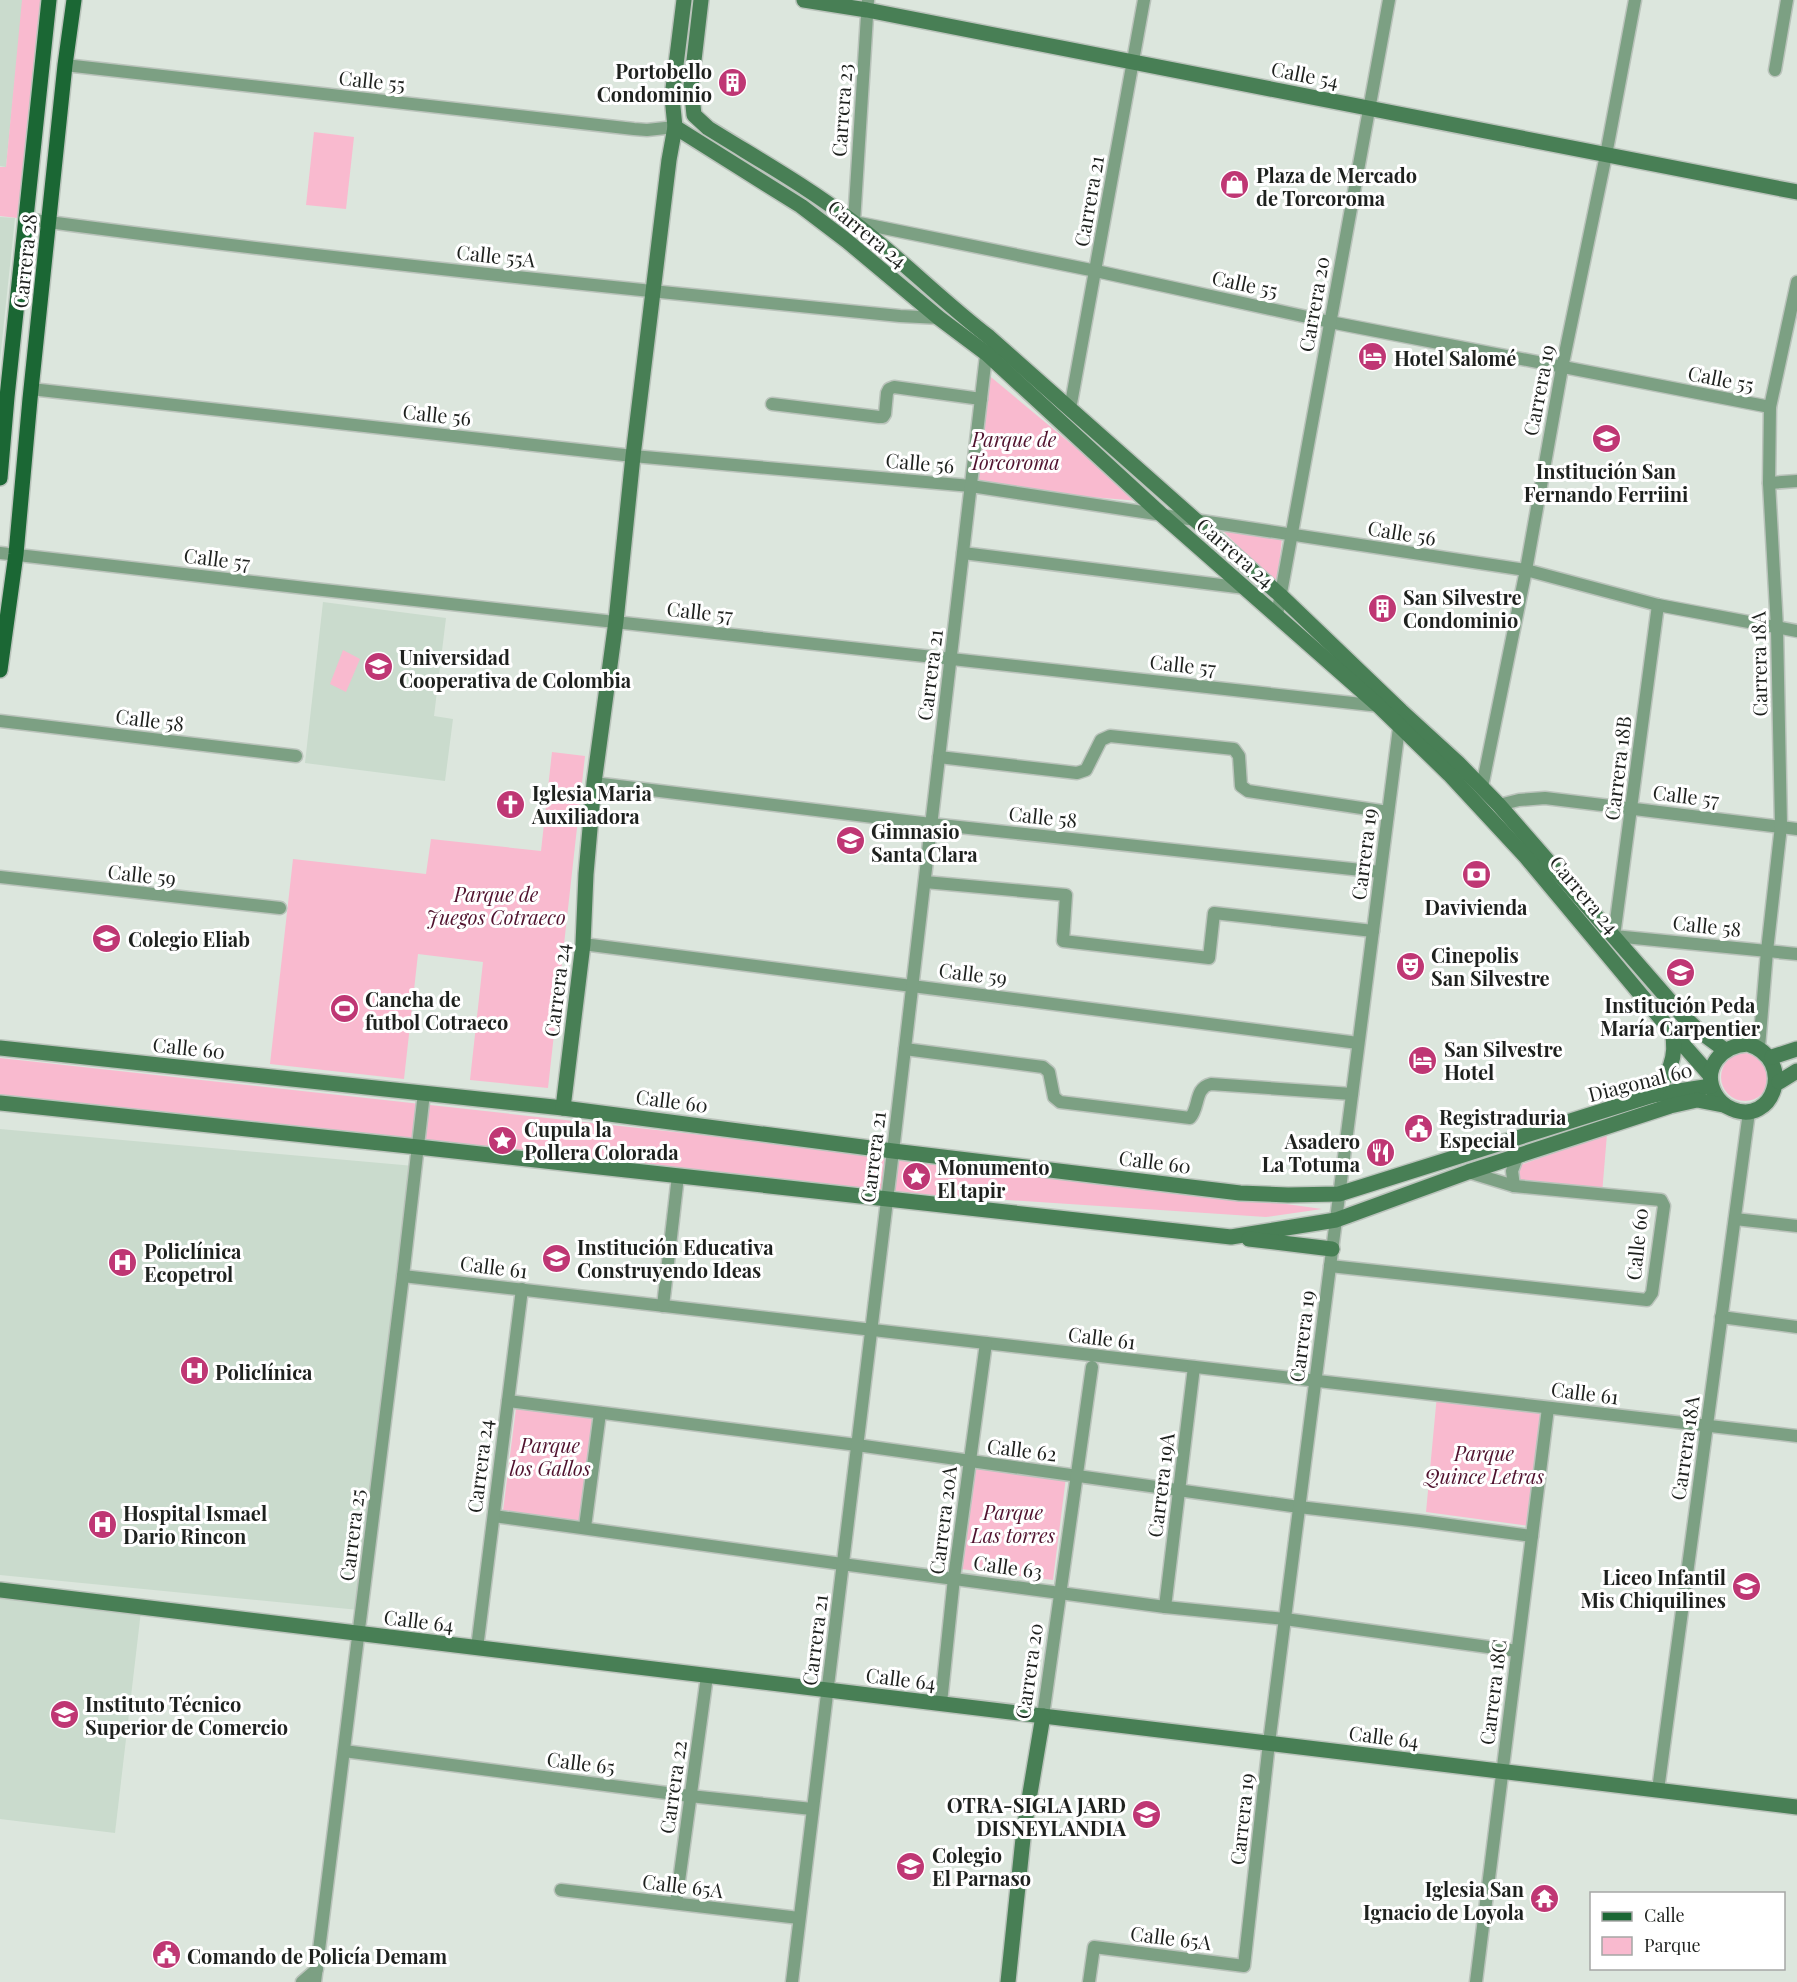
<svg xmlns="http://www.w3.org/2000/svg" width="1797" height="1982" viewBox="0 0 1797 1982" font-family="'Playfair Display',serif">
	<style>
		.built { fill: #cadbcd }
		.green { fill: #f9bacf }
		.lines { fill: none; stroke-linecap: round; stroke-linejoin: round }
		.street-casing { stroke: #bac3bb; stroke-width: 15 }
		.secondary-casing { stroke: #bac3bb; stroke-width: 18 }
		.primary-casing { stroke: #bac3bb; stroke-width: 18 }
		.street { stroke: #7ca083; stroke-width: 12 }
		.secondary { stroke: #487f55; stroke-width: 15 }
		.primary { stroke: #1b6734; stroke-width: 15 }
		.labels { text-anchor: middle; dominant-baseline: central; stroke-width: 6; stroke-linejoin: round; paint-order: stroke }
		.poi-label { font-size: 20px; font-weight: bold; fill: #1e211e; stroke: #fff; text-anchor: start }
		.street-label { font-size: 20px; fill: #1e211e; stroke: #fff }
		.park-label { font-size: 20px; font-style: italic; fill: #50122e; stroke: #fff }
	</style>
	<rect width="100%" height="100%" fill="#dce6dd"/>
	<g class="built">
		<polygon points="0,0 23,0 6,167 0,166"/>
		<polygon points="0,217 15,218 0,360"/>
		<polygon points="323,602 446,618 434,716 453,719 445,781 305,763"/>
		<polygon points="0,1129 414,1166 359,1610 0,1575"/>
		<polygon points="0,1595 141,1611 115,1833 0,1819"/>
	</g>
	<g class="green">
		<polygon points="22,0 49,0 26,219 0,216 0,167 6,167"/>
		<polygon points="314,132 354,137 346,209 306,205"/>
		<polygon points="980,368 1140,501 967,487"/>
		<polygon points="1222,530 1282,538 1277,585"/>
		<polygon points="343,650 360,659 346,692 330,684"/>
		<polygon points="552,752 585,756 548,1088 470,1080 483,962 418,954 404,1079 270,1064 293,859 426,874 431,839 541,851"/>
		<circle cx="1745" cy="1077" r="24"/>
		<polygon points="0,1058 922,1159 1185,1190 1322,1209 1266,1217 887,1192 0,1097"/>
		<polygon points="1607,1134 1602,1194 1519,1181 1518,1168 1523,1164"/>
		<polygon points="1437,1395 1544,1408 1529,1526 1426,1512"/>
		<polygon points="516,1408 595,1419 581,1522 503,1511"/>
		<polygon points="972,1467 1066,1477 1053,1580 961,1569"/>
	</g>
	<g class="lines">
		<defs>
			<g id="street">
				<polyline points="868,0 854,222 1096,271 1330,322 1770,407"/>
				<polyline points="65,65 634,129 647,130 675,127"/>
				<polyline points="1775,70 1787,0"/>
				<path d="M26,219C316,258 608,287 900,316L940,318"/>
				<polyline points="31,389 633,456 971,486 1526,570 1658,605 1797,631"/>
				<polyline points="772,404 879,417 883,417 885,414 887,393 889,389 894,387 981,399"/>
				<polyline points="1070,409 1144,0"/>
				<polyline points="1769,483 1797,481"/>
				<polyline points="0,553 314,589 1380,706"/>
				<polyline points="963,553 1245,588"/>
				<polyline points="1658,605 1614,936 1797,954"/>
				<polyline points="1277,615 1389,0"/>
				<polyline points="0,721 296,756"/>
				<polyline points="939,757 1077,773 1086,770 1101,740 1110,736 1234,749 1239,756 1241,786 1248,791 1388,812"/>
				<polyline points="594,783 931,824 1380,872"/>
				<polyline points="1482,787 1526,570 1562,368 1606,155 1635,0"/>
				<polyline points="1499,805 1519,800 1545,798 1797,829"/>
				<polyline points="0,877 280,908"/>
				<polyline points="925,882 1066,895 1063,941 1209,958 1214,913 1373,931"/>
				<polyline points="583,944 1358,1043"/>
				<polyline points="1759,1047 1767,951 1781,826 1777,628 1769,483 1770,407 1797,282"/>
				<path d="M905,1049L1043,1067L1049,1072L1054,1097L1060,1102L1190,1118C1200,1107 1194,1088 1211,1084L1352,1094"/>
				<polyline points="1514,1186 1512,1171 1518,1155"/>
				<polyline points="1735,1219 1797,1226"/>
				<polyline points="1330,1266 1647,1300 1652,1293 1664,1206 1661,1200 1514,1186 1468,1172"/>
				<polyline points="403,1276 1797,1436"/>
				<polyline points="663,1306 678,1176"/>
				<polyline points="1721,1317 1797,1327"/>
				<polyline points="508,1401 857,1445 1299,1507 1420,1521 1532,1536"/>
				<polyline points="494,1516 842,1564 1165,1607 1285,1619 1517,1651"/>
				<polyline points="585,1527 600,1413"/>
				<polyline points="1165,1607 1194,1367"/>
				<polyline points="477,1648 522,1289"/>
				<polyline points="941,1703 954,1578 986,1343"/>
				<polyline points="1043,1716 1092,1367"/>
				<polyline points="344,1751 690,1796 812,1809"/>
				<polyline points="1658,1790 1749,1112"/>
				<polyline points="561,1890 799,1918"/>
				<polyline points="676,1903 707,1676"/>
				<polyline points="302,1982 317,1969"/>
				<polyline points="315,1982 403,1276 424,1093"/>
				<polyline points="792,1982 893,1151 987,347"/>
				<polyline points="1089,1982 1094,1947 1244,1966 1269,1743 1400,720"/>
				<polyline points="1476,1982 1548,1408"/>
			</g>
			<g id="secondary">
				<path d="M701,0L691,86L694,115L708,128C756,158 808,187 853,222C900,258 942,301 989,337L1280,595L1401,711L1458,763L1499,805L1683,1016L1699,1031L1725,1050"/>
				<polyline points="804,0 867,10 1797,192"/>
				<polyline points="675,127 801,206 847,241 939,318 987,354 1162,515 1379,706 1449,774 1526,857 1672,1032 1709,1074"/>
				<path d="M1748,1044C1797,1060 1773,1127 1732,1109C1724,1106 1719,1101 1715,1094C1701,1068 1722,1045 1748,1044Z"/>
				<polyline points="0,1048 563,1108 893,1151 1240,1193 1288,1195 1339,1194 1653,1095 1711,1086"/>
				<polyline points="1772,1057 1797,1049"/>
				<polyline points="1779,1082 1797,1071"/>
				<path d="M1653,1095C1668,1076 1678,1057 1672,1032"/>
				<polyline points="0,1103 418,1147 1231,1237 1336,1220 1468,1172 1670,1106 1697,1100 1723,1105"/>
				<polyline points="563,1108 583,944 586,874 594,783 616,621 633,456 669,160 675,127 672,97 684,0"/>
				<polyline points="1249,1239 1332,1249"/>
				<polyline points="0,1590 1797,1807"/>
				<polyline points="1008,1982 1024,1829 1043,1716"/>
			</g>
			<g id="primary">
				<polyline points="0,478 7,397 49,0"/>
				<polyline points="0,670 16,554 30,399 65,65 74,0"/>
			</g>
		</defs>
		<use href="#street" class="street-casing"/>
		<use href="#secondary" class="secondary-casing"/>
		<use href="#primary" class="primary-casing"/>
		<use href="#street" class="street"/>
		<use href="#secondary" class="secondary"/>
		<use href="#primary" class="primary"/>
	</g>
	<defs>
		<symbol id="building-disc" viewBox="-11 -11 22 22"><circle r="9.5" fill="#bf3774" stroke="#fff"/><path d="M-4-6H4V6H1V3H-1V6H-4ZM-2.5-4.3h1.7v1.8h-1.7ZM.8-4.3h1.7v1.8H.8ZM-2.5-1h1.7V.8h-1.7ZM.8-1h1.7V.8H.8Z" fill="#fff"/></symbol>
		<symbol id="shop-disc" viewBox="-11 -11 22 22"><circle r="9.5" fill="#bf3774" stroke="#fff"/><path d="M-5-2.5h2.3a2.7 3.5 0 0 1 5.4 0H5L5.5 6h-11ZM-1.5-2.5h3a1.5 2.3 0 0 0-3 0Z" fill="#fff"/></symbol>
		<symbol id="hotel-disc" viewBox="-11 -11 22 22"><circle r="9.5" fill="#bf3774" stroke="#fff"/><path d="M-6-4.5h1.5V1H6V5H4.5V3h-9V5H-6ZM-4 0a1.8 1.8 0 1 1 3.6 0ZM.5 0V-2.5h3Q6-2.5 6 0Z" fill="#fff"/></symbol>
		<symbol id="school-disc" viewBox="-11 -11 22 22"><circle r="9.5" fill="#bf3774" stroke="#fff"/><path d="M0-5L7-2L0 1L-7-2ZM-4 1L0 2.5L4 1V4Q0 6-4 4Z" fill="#fff"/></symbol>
		<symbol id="university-disc" viewBox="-11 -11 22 22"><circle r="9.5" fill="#bf3774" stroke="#fff"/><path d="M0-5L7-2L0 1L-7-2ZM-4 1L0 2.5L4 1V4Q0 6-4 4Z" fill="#fff"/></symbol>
		<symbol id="church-disc" viewBox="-11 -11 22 22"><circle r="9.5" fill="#bf3774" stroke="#fff"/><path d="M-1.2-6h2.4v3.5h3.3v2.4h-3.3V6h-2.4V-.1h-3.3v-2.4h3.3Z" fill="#fff"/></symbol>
		<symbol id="bank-disc" viewBox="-11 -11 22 22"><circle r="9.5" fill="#bf3774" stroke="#fff"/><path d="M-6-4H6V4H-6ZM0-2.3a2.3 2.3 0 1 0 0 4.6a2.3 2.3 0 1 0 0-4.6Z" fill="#fff"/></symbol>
		<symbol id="theatre-disc" viewBox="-11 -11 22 22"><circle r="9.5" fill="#bf3774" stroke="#fff"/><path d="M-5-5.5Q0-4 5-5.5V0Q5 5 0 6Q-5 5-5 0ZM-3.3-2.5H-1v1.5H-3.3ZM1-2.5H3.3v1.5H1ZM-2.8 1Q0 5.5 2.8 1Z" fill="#fff"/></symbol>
		<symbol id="stadium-disc" viewBox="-11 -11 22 22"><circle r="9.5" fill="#bf3774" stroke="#fff"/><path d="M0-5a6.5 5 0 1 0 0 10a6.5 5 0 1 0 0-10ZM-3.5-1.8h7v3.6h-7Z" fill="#fff"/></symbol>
		<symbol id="civic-disc" viewBox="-11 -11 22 22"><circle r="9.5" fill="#bf3774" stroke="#fff"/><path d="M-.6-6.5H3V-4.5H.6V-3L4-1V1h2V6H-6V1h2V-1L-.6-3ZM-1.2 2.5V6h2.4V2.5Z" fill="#fff"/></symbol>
		<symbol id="sight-disc" viewBox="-11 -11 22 22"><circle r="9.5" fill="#bf3774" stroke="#fff"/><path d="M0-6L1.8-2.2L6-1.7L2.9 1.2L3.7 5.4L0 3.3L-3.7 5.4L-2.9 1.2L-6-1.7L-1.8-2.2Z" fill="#fff"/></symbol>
		<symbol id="restaurant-disc" viewBox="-11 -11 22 22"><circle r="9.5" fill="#bf3774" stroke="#fff"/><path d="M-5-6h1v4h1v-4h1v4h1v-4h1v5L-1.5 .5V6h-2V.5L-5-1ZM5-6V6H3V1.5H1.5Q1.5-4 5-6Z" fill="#fff"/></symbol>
		<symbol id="hospital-disc" viewBox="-11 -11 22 22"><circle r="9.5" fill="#bf3774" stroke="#fff"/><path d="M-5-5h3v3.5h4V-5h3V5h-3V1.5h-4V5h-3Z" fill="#fff"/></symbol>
		<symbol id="temple-disc" viewBox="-11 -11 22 22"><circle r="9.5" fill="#bf3774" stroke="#fff"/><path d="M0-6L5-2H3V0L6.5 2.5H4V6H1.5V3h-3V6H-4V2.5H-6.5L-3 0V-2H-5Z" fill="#fff"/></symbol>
	</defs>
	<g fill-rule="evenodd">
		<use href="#building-disc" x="716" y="66" width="33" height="33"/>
		<use href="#shop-disc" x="1218" y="168" width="33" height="33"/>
		<use href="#hotel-disc" x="1356" y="340" width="33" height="33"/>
		<use href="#school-disc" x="1590" y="422" width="33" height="33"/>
		<use href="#building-disc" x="1366" y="592" width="33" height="33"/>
		<use href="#university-disc" x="362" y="650" width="33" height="33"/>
		<use href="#church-disc" x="494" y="788" width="33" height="33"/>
		<use href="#school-disc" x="834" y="824" width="33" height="33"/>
		<use href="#bank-disc" x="1460" y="858" width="33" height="33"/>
		<use href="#school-disc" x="90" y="922" width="33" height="33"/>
		<use href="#theatre-disc" x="1394" y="950" width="33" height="33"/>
		<use href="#school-disc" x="1664" y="956" width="33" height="33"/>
		<use href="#stadium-disc" x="328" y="992" width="33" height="33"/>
		<use href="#hotel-disc" x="1406" y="1044" width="33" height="33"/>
		<use href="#civic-disc" x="1402" y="1112" width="33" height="33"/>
		<use href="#sight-disc" x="486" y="1124" width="33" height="33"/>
		<use href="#restaurant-disc" x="1364" y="1136" width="33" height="33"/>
		<use href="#sight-disc" x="900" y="1160" width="33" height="33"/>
		<use href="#school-disc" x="540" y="1242" width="33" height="33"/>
		<use href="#hospital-disc" x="106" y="1246" width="33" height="33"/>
		<use href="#hospital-disc" x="178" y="1354" width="33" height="33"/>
		<use href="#hospital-disc" x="86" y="1508" width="33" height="33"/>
		<use href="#school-disc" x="1730" y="1570" width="33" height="33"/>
		<use href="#university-disc" x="48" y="1698" width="33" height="33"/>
		<use href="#school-disc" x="1130" y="1798" width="33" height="33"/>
		<use href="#school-disc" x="894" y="1850" width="33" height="33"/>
		<use href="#temple-disc" x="1528" y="1882" width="33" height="33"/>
		<use href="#civic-disc" x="150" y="1938" width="33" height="33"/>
	</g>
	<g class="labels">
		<g class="poi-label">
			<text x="712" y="70" text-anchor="end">Portobello<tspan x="712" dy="23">Condominio</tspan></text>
			<text x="1256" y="174">Plaza de Mercado<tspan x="1256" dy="23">de Torcoroma</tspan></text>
			<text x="1394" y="357">Hotel Salomé</text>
			<text x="1606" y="470" text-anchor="middle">Institución San<tspan x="1606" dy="23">Fernando Ferriini</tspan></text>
			<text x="1403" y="596">San Silvestre<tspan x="1403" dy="23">Condominio</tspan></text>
			<text x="399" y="656">Universidad<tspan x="399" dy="23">Cooperativa de Colombia</tspan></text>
			<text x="532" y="792">Iglesia Maria<tspan x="532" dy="23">Auxiliadora</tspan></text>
			<text x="871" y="830">Gimnasio<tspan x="871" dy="23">Santa Clara</tspan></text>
			<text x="1476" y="906" text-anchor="middle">Davivienda</text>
			<text x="128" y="938">Colegio Eliab</text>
			<text x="1431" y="954">Cinepolis<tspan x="1431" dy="23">San Silvestre</tspan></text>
			<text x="365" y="998">Cancha de<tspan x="365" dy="23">futbol Cotraeco</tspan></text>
			<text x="1680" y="1004" text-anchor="middle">Institución Peda<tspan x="1680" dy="23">María Carpentier</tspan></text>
			<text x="1444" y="1048">San Silvestre<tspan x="1444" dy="23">Hotel</tspan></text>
			<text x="1439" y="1116">Registraduria<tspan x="1439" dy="23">Especial</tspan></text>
			<text x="524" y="1128">Cupula la<tspan x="524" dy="23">Pollera Colorada</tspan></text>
			<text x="1360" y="1140" text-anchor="end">Asadero<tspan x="1360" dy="23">La Totuma</tspan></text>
			<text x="937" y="1166">Monumento<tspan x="937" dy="23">El tapir</tspan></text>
			<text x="577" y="1246">Institución Educativa<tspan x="577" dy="23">Construyendo Ideas</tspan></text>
			<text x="144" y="1250">Policlínica<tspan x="144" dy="23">Ecopetrol</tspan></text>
			<text x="215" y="1371">Policlínica</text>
			<text x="123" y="1512">Hospital Ismael<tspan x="123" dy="23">Dario Rincon</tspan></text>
			<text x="1726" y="1576" text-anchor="end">Liceo Infantil<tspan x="1726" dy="23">Mis Chiquilines</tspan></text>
			<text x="85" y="1703">Instituto Técnico<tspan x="85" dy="23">Superior de Comercio</tspan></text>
			<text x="1126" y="1804" text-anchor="end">OTRA-SIGLA JARD<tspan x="1126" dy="23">DISNEYLANDIA</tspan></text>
			<text x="932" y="1854">Colegio<tspan x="932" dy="23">El Parnaso</tspan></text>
			<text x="1524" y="1888" text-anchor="end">Iglesia San<tspan x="1524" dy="23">Ignacio de Loyola</tspan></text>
			<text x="187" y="1955">Comando de Policía Demam</text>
		</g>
		<g class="street-label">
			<text transform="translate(1305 74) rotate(11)">Calle 54</text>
			<text transform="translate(372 80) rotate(6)">Calle 55</text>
			<text transform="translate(841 110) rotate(-86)">Carrera 23</text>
			<text transform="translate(1088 201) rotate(-80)">Carrera 21</text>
			<text transform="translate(868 233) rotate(39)">Carrera 24</text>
			<text transform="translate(496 255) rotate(6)">Calle 55A</text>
			<text transform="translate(24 261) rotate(-84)">Carrera 28</text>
			<text transform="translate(1245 283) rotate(12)">Calle 55</text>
			<text transform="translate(1313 304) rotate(-80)">Carrera 20</text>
			<text transform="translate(1721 378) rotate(11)">Calle 55</text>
			<text transform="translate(1538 390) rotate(-79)">Carrera 19</text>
			<text transform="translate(437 414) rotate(6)">Calle 56</text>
			<text transform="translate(920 462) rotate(5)">Calle 56</text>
			<text transform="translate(1402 532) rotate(9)">Calle 56</text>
			<text transform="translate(1236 552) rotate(41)">Carrera 24</text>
			<text transform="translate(217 558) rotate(7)">Calle 57</text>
			<text transform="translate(700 611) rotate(6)">Calle 57</text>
			<text transform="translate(1183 664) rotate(6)">Calle 57</text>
			<text transform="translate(1758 664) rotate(-91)">Carrera 18A</text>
			<text transform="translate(929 675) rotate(-83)">Carrera 21</text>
			<text transform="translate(150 719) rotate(7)">Calle 58</text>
			<text transform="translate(1617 768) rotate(-83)">Carrera 18B</text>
			<text transform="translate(1686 795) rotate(7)">Calle 57</text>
			<text transform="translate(1043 816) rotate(6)">Calle 58</text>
			<text transform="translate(1363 854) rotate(-83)">Carrera 19</text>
			<text transform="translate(142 874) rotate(6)">Calle 59</text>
			<text transform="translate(1585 894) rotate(50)">Carrera 24</text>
			<text transform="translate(1707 925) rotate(6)">Calle 58</text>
			<text transform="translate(973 973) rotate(7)">Calle 59</text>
			<text transform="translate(556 990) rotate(-83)">Carrera 24</text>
			<text transform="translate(189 1047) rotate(6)">Calle 60</text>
			<text transform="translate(1640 1081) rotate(-14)">Diagonal 60</text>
			<text transform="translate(672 1100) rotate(7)">Calle 60</text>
			<text transform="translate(872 1157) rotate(-83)">Carrera 21</text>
			<text transform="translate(1155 1161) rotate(7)">Calle 60</text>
			<text transform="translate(1636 1244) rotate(-84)">Calle 60</text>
			<text transform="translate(494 1266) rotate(7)">Calle 61</text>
			<text transform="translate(1301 1336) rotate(-83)">Carrera 19</text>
			<text transform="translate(1102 1337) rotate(7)">Calle 61</text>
			<text transform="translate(1585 1392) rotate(7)">Calle 61</text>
			<text transform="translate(1684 1448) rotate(-82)">Carrera 18A</text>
			<text transform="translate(1022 1449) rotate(7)">Calle 62</text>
			<text transform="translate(479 1466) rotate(-83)">Carrera 24</text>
			<text transform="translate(1160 1485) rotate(-83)">Carrera 19A</text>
			<text transform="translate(942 1520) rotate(-83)">Carrera 20A</text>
			<text transform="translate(351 1535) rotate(-83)">Carrera 25</text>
			<text transform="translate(1008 1566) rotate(8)">Calle 63</text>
			<text transform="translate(419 1620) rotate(7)">Calle 64</text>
			<text transform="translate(814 1640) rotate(-83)">Carrera 21</text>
			<text transform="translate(1028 1671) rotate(-82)">Carrera 20</text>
			<text transform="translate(901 1678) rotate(7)">Calle 64</text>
			<text transform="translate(1492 1692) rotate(-83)">Carrera 18C</text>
			<text transform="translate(1384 1736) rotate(7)">Calle 64</text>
			<text transform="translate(581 1762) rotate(7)">Calle 65</text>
			<text transform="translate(672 1787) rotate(-82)">Carrera 22</text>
			<text transform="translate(1241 1819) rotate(-84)">Carrera 19</text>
			<text transform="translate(683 1885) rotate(7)">Calle 65A</text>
			<text transform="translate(1171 1937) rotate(7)">Calle 65A</text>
		</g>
		<g class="park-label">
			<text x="1014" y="438">Parque de<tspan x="1014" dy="23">Torcoroma</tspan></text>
			<text x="496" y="893">Parque de<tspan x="496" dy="23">Juegos Cotraeco</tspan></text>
			<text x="550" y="1444">Parque<tspan x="550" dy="23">los Gallos</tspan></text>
			<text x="1484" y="1452">Parque<tspan x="1484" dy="23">Quince Letras</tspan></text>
			<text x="1013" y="1511">Parque<tspan x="1013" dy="23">Las torres</tspan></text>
		</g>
	</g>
	<rect x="1590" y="1892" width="195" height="78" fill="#ffffff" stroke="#a5a6a5" stroke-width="1.5"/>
	<rect x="1602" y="1912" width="30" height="9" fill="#1b6734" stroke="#a5a6a5" stroke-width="1.5"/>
	<text x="1644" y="1922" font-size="18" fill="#1e211e">Calle</text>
	<rect x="1602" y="1937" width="30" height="18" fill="#f9bacf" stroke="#a5a6a5" stroke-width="1.5"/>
	<text x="1644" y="1952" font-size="18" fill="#1e211e">Parque</text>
</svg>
